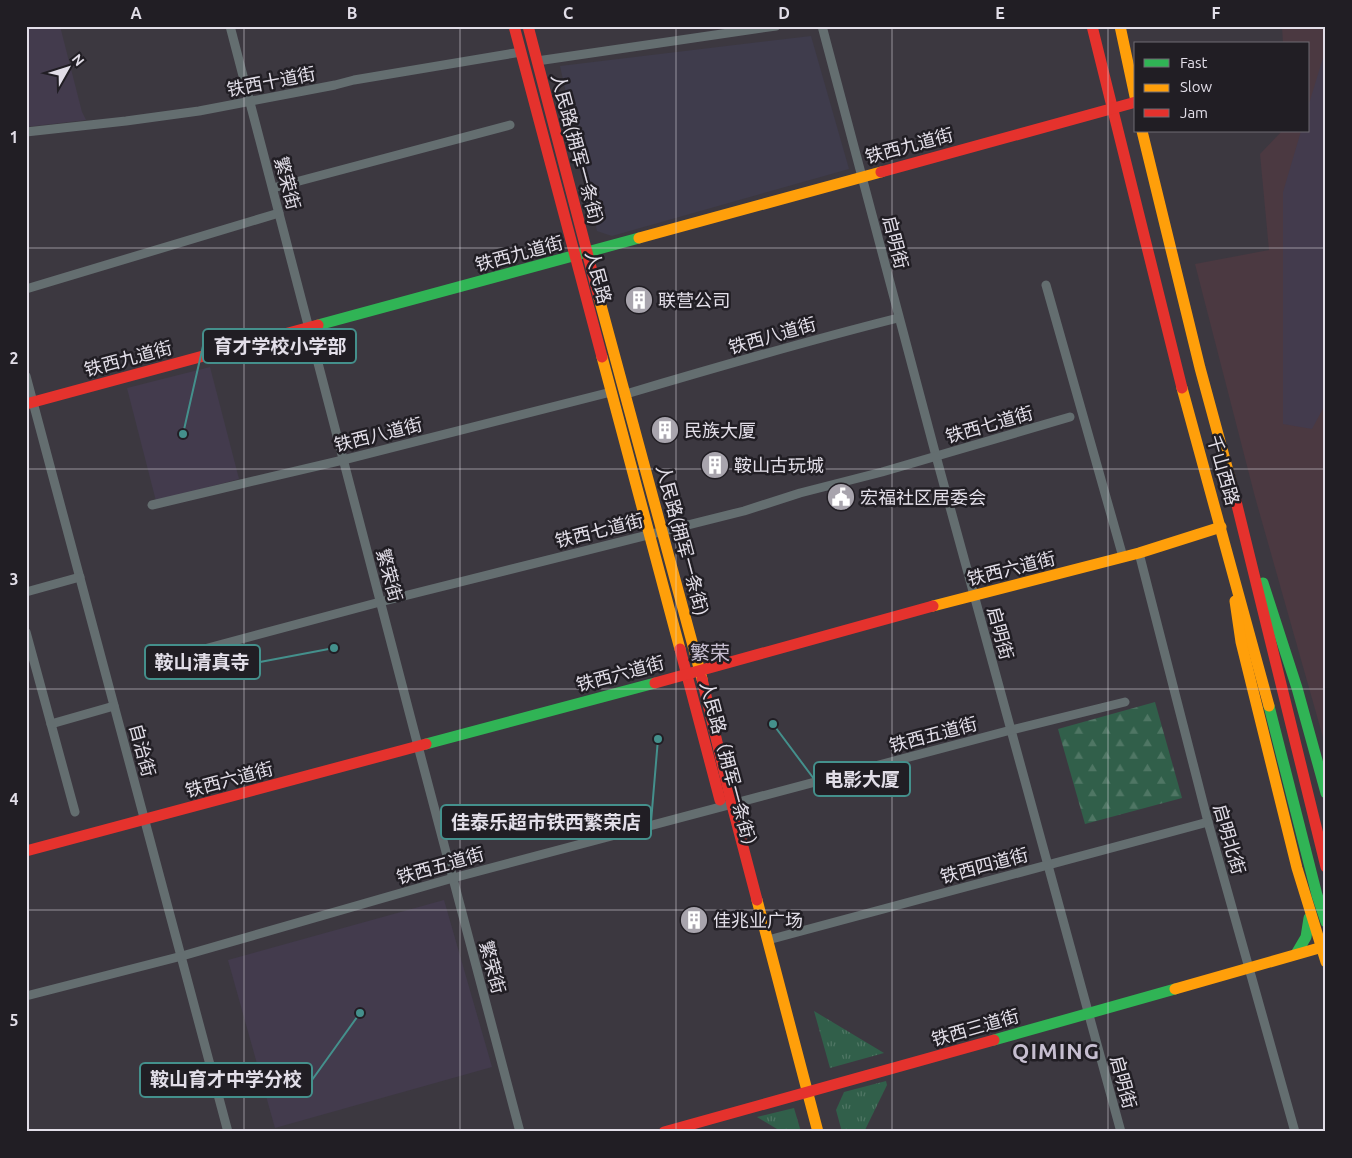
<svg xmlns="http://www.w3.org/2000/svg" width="1352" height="1158" viewBox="0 0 1352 1158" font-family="Ubuntu,'Noto Sans SC',sans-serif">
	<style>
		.commercial { fill: #3f3c4c }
		.industrial { fill: #4b3941 }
		.built { fill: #433b4d }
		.grass { fill: url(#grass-tufts) }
		.forest { fill: url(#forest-firs) }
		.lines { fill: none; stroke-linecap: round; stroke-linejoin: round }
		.street { stroke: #646e70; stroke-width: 9 }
		.fast { stroke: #30b455; stroke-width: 11 }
		.slow { stroke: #ff9f0a; stroke-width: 11 }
		.jam { stroke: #e5322d; stroke-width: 11 }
		.grid { fill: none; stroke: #e2dee8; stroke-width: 1; stroke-opacity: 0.55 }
		.labels { text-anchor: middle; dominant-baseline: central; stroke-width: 5; stroke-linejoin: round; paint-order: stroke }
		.street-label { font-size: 18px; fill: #e2dee8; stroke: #211e24 }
		.poi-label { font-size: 18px; fill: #e2dee8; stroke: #211e24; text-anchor: start }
		.quarter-label { font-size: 20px; fill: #c6bed0; stroke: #211e24 }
		.district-label { font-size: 22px; font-weight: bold; letter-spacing: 1px; fill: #c6bed0; stroke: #211e24 }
		.leader { fill: none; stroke: #44908c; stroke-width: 2 }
		.callout-dot { fill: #44908c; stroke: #211e24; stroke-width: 2 }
		.callout { fill: #211e24; stroke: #44908c; stroke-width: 2 }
		.callout-label { font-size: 19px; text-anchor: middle; font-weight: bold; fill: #e2dee8 }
		.neatline { fill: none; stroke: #e2dee8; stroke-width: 2 }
		.grid-label { font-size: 16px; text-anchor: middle; font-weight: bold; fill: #e2dee8 }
	</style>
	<defs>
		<pattern id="grass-tufts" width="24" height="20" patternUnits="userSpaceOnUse" patternTransform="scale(1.25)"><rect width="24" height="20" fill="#315f4a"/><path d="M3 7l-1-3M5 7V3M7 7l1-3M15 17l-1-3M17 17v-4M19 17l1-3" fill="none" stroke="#4f7664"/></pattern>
		<pattern id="forest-firs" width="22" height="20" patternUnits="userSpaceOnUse" patternTransform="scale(1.25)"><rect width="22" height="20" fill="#315f4a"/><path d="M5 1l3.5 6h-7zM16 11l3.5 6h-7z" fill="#4f7664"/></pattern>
	</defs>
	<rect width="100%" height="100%" fill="#3c3840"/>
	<polygon class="commercial" points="811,36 849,169 612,236 597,231 560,66"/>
	<polygon class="industrial" points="1282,26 1326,26 1326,748 1255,497 1195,264 1269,250 1260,154 1282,131 1308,131 1308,44 1283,44"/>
	<g class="built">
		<polygon points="26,26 60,26 82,112 86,120 26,127"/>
		<polygon points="1326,48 1326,403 1312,429 1283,424 1283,192 1301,131 1308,131 1308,107"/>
		<polygon points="210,367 239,479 156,501 127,388"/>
		<polygon points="444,900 492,1067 275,1128 228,960"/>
	</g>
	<g class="grass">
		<polygon points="814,1011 884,1053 830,1068"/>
		<polygon points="886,1081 887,1085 864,1132 842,1132 836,1110 844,1092"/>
		<polygon points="794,1108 801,1132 782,1132 757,1117"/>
	</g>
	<polygon class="forest" points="1155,702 1182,798 1085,824 1058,729"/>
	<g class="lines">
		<g class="street">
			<polyline points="230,26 418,746 520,1132"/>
			<polyline points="822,26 936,456 1121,1132"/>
			<polyline points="537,61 776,26"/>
			<polyline points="26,132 126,121 199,111 335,85 354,80 521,52"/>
			<polyline points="273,188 510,125"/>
			<polyline points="1046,285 1123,557"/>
			<polyline points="26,289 279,213"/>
			<polyline points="26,376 228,1132"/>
			<path d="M626,394C717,367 807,341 898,318"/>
			<polyline points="152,505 343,460 611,392"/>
			<polyline points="1139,553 1208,822 1295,1132"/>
			<polyline points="26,592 80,577"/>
			<polyline points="26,632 75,812"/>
			<polyline points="193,652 380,602 744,511 800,493 882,472 1070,417"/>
			<polyline points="51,724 114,706"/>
			<polyline points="768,940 1208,822"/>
			<polyline points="26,996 182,956 453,878 1011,730 1125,702"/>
		</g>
		<g class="fast">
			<polyline points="318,325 639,238"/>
			<polyline points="1263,583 1297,688 1326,793"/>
			<polyline points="1269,706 1317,895 1326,922"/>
			<polyline points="426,744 655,683"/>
			<polyline points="1296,954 1306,937 1309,918"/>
			<polyline points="994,1040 1175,989"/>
		</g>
		<g class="slow">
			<polyline points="1120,26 1136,101"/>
			<polyline points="1142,131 1200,368 1234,493"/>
			<polyline points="639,238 881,172"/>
			<polyline points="599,298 702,679"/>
			<polyline points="602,357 680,649"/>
			<polyline points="1182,388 1269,706"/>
			<polyline points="1235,601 1241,642 1297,868 1326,962"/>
			<polyline points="933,606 1139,553 1221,527"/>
			<polyline points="757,900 818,1132"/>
			<polyline points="1175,989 1326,946"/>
		</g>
		<g class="jam">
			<polyline points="514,26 602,357"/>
			<polyline points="528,26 599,298"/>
			<polyline points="1092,26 1182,388"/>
			<polyline points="881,172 1136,102"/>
			<polyline points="26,404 318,325"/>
			<polyline points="1234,493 1326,867"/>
			<polyline points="680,649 720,800"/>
			<polyline points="702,679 732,805 757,900"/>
			<polyline points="655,683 933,606"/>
			<polyline points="26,851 426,744"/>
			<polyline points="664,1132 994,1040"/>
		</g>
	</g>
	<path class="grid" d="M244,26V1132M460,26V1132M676,26V1132M892,26V1132M1108,26V1132M26,248H1326M26,469H1326M26,689H1326M26,910H1326"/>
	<defs>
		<symbol id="building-disc" viewBox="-11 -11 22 22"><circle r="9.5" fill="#a8a4ad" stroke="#211e24"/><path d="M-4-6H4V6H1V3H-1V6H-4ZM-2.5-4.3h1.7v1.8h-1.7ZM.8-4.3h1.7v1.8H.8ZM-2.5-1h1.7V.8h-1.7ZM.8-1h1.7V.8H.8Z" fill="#fff"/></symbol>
		<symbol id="civic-disc" viewBox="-11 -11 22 22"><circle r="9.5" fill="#a8a4ad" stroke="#211e24"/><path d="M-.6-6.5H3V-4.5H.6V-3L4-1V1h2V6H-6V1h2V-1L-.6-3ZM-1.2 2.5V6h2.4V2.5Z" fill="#fff"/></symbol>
	</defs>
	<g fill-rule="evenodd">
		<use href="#building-disc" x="623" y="284" width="32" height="32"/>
		<use href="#building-disc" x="649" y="414" width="32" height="32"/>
		<use href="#building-disc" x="699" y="449" width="32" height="32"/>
		<use href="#civic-disc" x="825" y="481" width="32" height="32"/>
		<use href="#building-disc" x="678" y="904" width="32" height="32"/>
	</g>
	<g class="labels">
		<g class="street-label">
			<text transform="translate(271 81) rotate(-11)">铁西十道街</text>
			<text transform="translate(909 145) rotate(-15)">铁西九道街</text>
			<text transform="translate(578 149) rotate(75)">人民路(拥军一条街)</text>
			<text transform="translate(288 183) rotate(75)">繁荣街</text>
			<text transform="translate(896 242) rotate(76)">启明街</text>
			<text transform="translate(519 253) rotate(-15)">铁西九道街</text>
			<text transform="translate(599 277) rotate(75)">人民路</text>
			<text transform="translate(772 335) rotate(-16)">铁西八道街</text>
			<text transform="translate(128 358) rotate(-15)">铁西九道街</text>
			<text transform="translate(989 424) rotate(-16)">铁西七道街</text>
			<text transform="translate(378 434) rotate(-14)">铁西八道街</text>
			<text transform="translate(1224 470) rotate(74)">千山西路</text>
			<text transform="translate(599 530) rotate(-14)">铁西七道街</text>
			<text transform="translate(683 540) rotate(75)">人民路(拥军一条街)</text>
			<text transform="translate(1011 568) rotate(-14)">铁西六道街</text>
			<text transform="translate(390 575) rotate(75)">繁荣街</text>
			<text transform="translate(1001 633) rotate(75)">启明街</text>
			<text transform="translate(620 673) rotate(-15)">铁西六道街</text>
			<text transform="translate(933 734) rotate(-15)">铁西五道街</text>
			<text transform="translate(143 750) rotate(75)">自治街</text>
			<text transform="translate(730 768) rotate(75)">人民路（拥军一条街）</text>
			<text transform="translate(229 779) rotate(-15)">铁西六道街</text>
			<text transform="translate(1230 839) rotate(74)">启明北街</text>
			<text transform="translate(440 865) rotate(-16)">铁西五道街</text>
			<text transform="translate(984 865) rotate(-15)">铁西四道街</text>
			<text transform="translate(493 967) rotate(75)">繁荣街</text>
			<text transform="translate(975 1027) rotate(-16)">铁西三道街</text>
			<text transform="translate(1124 1082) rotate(75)">启明街</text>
		</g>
		<g class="poi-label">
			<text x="658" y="300">联营公司</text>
			<text x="684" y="430">民族大厦</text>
			<text x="734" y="465">鞍山古玩城</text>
			<text x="860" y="497">宏福社区居委会</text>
			<text x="713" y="920">佳兆业广场</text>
		</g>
		<g class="quarter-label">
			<text x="710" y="652">繁荣</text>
		</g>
		<g class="district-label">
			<text x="1056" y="1050">QIMING</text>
		</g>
	</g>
	<path class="leader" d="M183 434L203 346M334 648L260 662M773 724L814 779M658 739L651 822M360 1013L312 1080"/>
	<g class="callout-dot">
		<circle cx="183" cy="434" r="5"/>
		<circle cx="334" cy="648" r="5"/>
		<circle cx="773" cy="724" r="5"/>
		<circle cx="658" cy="739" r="5"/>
		<circle cx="360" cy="1013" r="5"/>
	</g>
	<g class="callout">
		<rect x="203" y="329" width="153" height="34" rx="5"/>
		<rect x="145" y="645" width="115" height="34" rx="5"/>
		<rect x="814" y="762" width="96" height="34" rx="5"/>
		<rect x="441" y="805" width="210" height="34" rx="5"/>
		<rect x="140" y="1063" width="172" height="34" rx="5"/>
	</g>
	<g class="callout-label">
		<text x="280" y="353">育才学校小学部</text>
		<text x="202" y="669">鞍山清真寺</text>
		<text x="862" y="786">电影大厦</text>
		<text x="546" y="829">佳泰乐超市铁西繁荣店</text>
		<text x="226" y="1086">鞍山育才中学分校</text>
	</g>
	<rect width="1352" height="1158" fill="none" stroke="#211e24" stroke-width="55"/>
	<rect x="1134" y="42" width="175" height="90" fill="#211e24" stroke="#6e6b72"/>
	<rect x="1144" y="59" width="25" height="8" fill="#30b455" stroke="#6e6b72"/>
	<text x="1180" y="68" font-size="15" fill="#e2dee8">Fast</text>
	<rect x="1144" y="84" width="25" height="8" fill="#ff9f0a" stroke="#6e6b72"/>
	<text x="1180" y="92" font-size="15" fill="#e2dee8">Slow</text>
	<rect x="1144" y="109" width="25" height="8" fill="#e5322d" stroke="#6e6b72"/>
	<text x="1180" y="118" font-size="15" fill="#e2dee8">Jam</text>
	<g transform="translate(68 68) rotate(51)" stroke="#211e24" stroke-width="4" paint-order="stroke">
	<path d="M0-4L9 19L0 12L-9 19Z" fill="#e2dee8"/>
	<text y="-8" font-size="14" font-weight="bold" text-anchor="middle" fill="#e2dee8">N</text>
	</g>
	<rect x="28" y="28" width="1296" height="1102" class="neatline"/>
	<g class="grid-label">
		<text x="136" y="19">A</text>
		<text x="352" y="19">B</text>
		<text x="568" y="19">C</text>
		<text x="784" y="19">D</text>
		<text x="1000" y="19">E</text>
		<text x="1216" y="19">F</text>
		<text x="14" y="143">1</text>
		<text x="14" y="364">2</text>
		<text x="14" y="585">3</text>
		<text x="14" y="805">4</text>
		<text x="14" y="1026">5</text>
	</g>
</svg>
